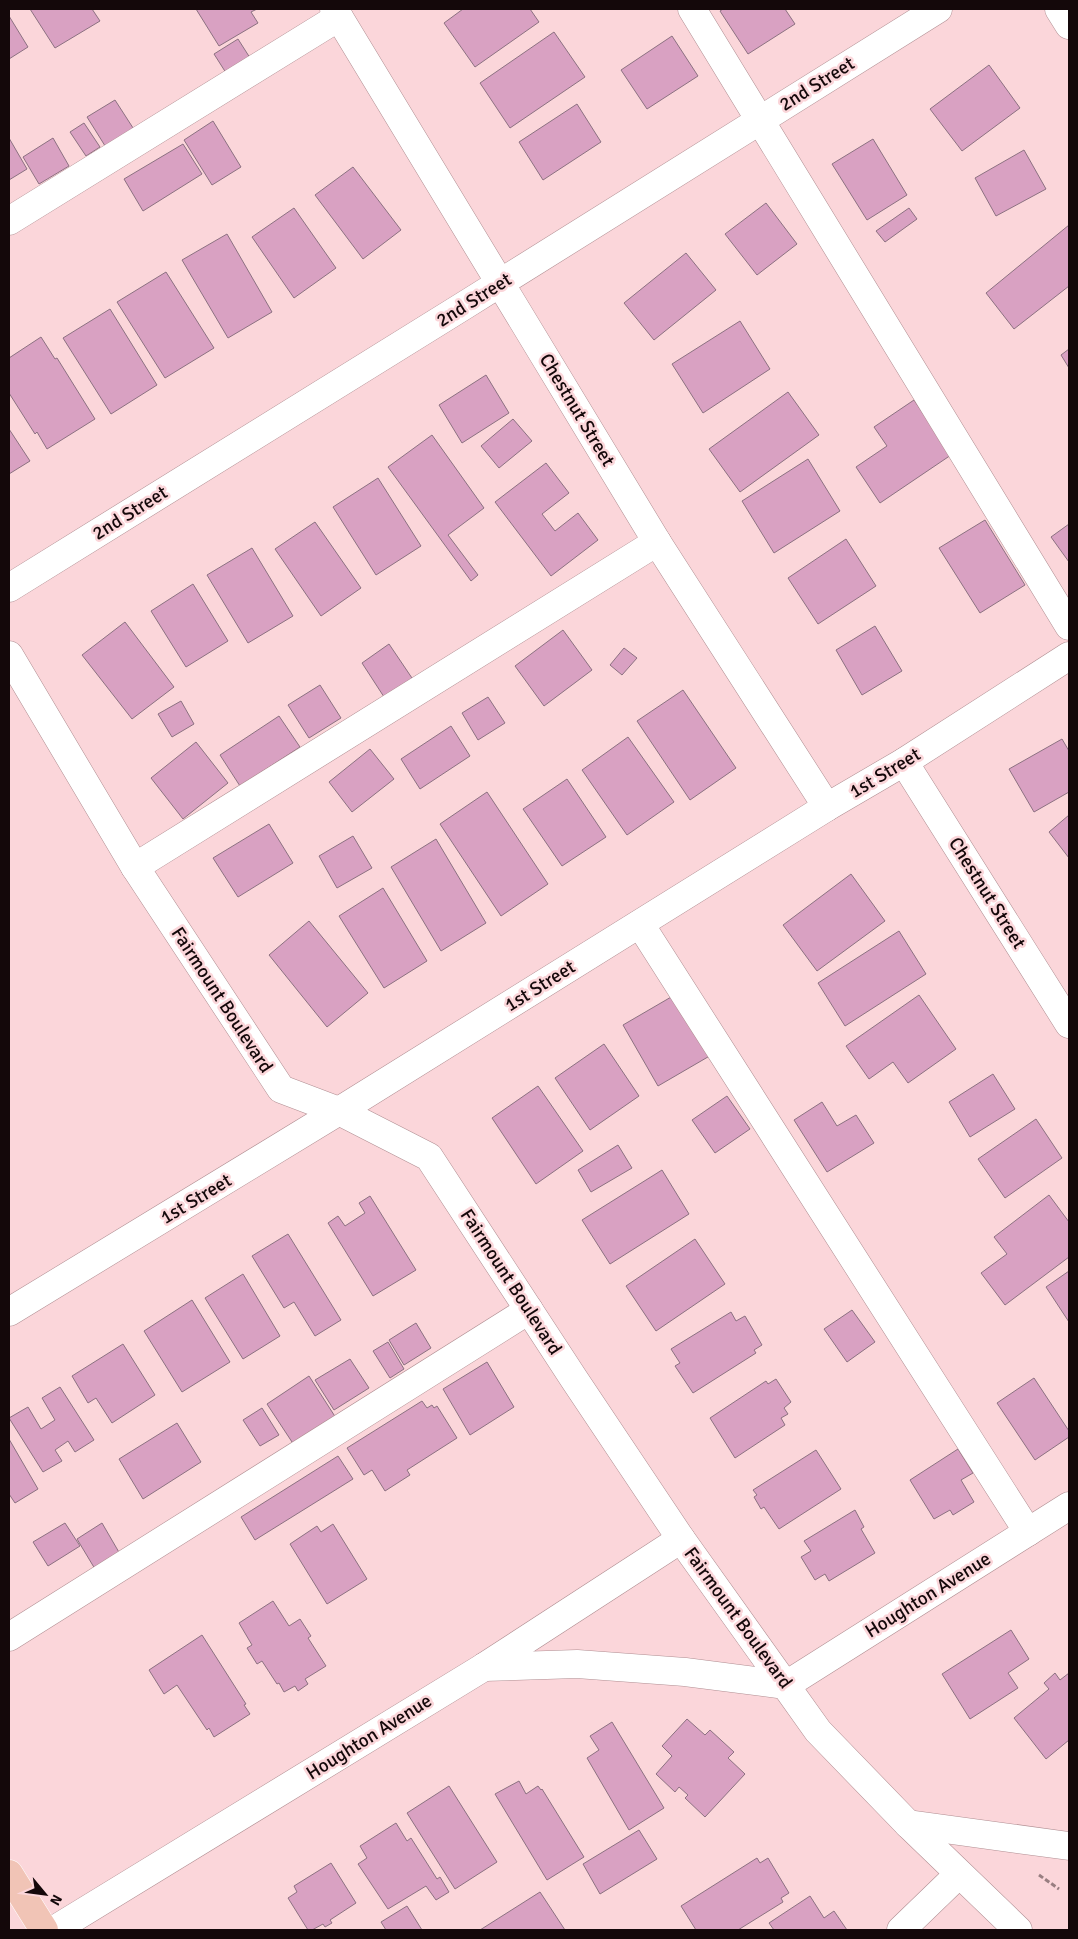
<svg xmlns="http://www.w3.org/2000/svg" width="1078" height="1939" viewBox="0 0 1078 1939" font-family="Signika,sans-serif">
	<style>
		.building { fill: #d9a1c2; stroke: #8c7181 }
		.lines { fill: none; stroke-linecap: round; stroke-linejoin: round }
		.minor-casing { stroke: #b08e92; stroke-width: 29 }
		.major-casing { stroke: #fff; stroke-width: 29 }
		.path { stroke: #987e81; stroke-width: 3; stroke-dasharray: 5 2.5; stroke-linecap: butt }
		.minor { stroke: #fff; stroke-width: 28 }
		.major { stroke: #f1c4b6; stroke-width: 28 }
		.labels { text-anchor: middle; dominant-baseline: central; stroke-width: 5; stroke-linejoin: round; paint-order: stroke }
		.street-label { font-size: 19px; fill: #14080a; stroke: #fbd6da }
	</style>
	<rect width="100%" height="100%" fill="#fbd6da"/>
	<g class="building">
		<polygon points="30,9 92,9 100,21 55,48"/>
		<polygon points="196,9 257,9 251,12 258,23 219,46"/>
		<polygon points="463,9 530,9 539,22 475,67 444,23"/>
		<polygon points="723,9 785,9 795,24 748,54 720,11"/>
		<polygon points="9,16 28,47 9,59"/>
		<polygon points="554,32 585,77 510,128 480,83"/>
		<polygon points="672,36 698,76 647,109 621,70"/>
		<polygon points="238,39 252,61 228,76 214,54"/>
		<polygon points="989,65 1020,108 962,151 930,109"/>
		<polygon points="115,100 135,131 107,149 87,117"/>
		<polygon points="577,104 601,142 543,180 519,142"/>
		<polygon points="213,121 241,167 212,185 184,140"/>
		<polygon points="84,123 100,147 86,156 70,132"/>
		<polygon points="9,138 27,169 9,180"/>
		<polygon points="53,138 69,166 39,184 23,157"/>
		<polygon points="873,139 907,195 867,220 832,164"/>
		<polygon points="183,144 202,174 143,211 124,179"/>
		<polygon points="1024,150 1046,189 996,216 975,178"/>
		<polygon points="353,167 401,230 363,259 315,195"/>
		<polygon points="766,203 797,244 757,275 725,234"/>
		<polygon points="294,208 336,268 294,298 252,237"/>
		<polygon points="909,208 917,219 885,242 876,231"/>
		<polygon points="1069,225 1069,286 1014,329 986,293"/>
		<polygon points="227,234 272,312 228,338 182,260"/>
		<polygon points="686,253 716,290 654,340 624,303"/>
		<polygon points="166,272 214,348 165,378 117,302"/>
		<polygon points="110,309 157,385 111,414 63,338"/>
		<polygon points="740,321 770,369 703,413 672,364"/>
		<polygon points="41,337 55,359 57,358 95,419 47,449 37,432 35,434 9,393 9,358"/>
		<polygon points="1069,349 1069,368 1061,355"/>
		<polygon points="486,375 509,413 462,443 439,405"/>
		<polygon points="788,392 819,435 740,492 709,449"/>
		<polygon points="914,400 951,455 880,503 856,467 887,446 874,427"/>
		<polygon points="513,419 532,441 499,468 481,446"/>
		<polygon points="9,429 30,461 9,474"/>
		<polygon points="432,435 484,508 448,535 478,575 471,581 388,467"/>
		<polygon points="808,459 840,511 774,553 742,501"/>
		<polygon points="546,463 569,493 542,514 555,531 578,513 598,540 551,576 495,502"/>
		<polygon points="378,478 421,546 376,575 333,507"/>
		<polygon points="985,520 1025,585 980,613 939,548"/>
		<polygon points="315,522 361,588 321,616 275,549"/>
		<polygon points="1069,524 1069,562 1051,537"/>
		<polygon points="846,539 876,586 818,624 788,578"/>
		<polygon points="252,548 293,616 248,643 207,575"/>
		<polygon points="193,584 228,641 186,667 151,611"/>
		<polygon points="125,622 174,687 132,719 82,655"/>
		<polygon points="875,626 902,671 862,695 836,650"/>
		<polygon points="563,630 592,670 544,706 515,666"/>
		<polygon points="389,644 414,681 386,700 362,663"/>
		<polygon points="624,648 637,658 622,675 610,665"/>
		<polygon points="320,685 341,718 309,738 288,705"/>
		<polygon points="683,690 736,768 690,800 637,721"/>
		<polygon points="488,697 505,723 478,740 462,713"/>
		<polygon points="181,701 194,724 172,737 158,714"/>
		<polygon points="279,716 300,747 240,786 220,755"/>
		<polygon points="451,726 470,756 420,789 401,759"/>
		<polygon points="628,737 674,802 627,835 582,770"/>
		<polygon points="1062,739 1069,751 1069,792 1034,812 1009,769"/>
		<polygon points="196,742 228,783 183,819 151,778"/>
		<polygon points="370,749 394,779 352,812 329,782"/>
		<polygon points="567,779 606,837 562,866 523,809"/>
		<polygon points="487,792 548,884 501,916 440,824"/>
		<polygon points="1069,815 1069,858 1049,832"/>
		<polygon points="269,824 293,863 238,897 213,858"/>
		<polygon points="353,836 372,868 337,888 319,856"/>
		<polygon points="436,839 486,923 441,951 391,867"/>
		<polygon points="851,874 885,921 817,971 783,925"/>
		<polygon points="383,888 427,961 384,988 339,916"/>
		<polygon points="309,921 368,993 327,1027 269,955"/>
		<polygon points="899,931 926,974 845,1026 818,983"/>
		<polygon points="678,993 713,1054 658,1086 623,1025"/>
		<polygon points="919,995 956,1049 908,1083 893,1062 869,1079 846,1046"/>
		<polygon points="604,1044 639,1096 590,1130 555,1078"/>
		<polygon points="993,1074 1015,1109 970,1137 949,1102"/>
		<polygon points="538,1086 583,1151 536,1184 492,1118"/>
		<polygon points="727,1096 750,1129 715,1153 692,1120"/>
		<polygon points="822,1102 837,1126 856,1115 874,1143 827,1172 794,1120"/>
		<polygon points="1036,1119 1062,1158 1005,1198 978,1159"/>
		<polygon points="618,1145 632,1168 591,1192 578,1170"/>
		<polygon points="662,1170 689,1214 610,1264 582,1220"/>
		<polygon points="1049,1195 1069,1222 1069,1257 1005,1305 981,1273 1007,1254 994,1237"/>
		<polygon points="370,1196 416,1270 373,1296 328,1223 338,1216 345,1226 365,1213 359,1203"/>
		<polygon points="288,1234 341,1320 315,1336 294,1302 284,1308 252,1256"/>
		<polygon points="695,1239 725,1284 656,1331 626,1286"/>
		<polygon points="1069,1271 1069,1322 1046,1287"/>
		<polygon points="243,1274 280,1336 243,1359 205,1298"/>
		<polygon points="192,1300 230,1362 182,1392 144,1331"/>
		<polygon points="852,1310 875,1342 847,1362 824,1329"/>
		<polygon points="731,1312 736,1321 745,1316 762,1345 754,1350 756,1353 693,1393 675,1366 680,1363 671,1349"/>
		<polygon points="416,1323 431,1348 404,1365 389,1340"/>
		<polygon points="388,1342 404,1369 390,1378 373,1351"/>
		<polygon points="123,1344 155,1395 112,1423 96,1398 88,1403 72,1376"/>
		<polygon points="350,1359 369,1388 334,1410 315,1380"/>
		<polygon points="487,1362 514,1407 470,1435 443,1389"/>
		<polygon points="309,1376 336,1418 294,1445 267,1404"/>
		<polygon points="1034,1378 1069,1431 1069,1437 1035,1460 997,1403"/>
		<polygon points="776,1379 791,1402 784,1408 788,1414 781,1418 785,1425 735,1458 710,1418 766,1381 768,1384"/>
		<polygon points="60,1387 94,1440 75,1452 68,1441 55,1450 62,1461 43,1472 9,1418 28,1407 41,1429 55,1420 42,1398"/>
		<polygon points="422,1401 427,1408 432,1405 434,1408 437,1406 457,1438 407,1470 410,1475 385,1491 372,1470 364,1475 347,1448"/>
		<polygon points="262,1408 279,1435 260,1446 243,1420"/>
		<polygon points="177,1423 201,1462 143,1499 119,1459"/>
		<polygon points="9,1439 38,1489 15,1503 9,1494"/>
		<polygon points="958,1449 973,1473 961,1480 974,1502 953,1515 950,1510 934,1519 910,1480"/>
		<polygon points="816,1450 841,1489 779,1529 764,1507 761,1509 754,1497 757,1495 753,1490"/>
		<polygon points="338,1456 353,1479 255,1540 241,1517"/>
		<polygon points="855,1510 864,1527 861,1529 875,1553 829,1581 825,1574 815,1580 801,1557 811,1551 804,1541"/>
		<polygon points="65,1523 80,1546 48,1566 33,1542"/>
		<polygon points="102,1523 120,1554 95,1569 77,1539"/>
		<polygon points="333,1524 367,1579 327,1604 290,1544 317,1526 321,1532"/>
		<polygon points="273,1601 289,1626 300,1619 311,1636 308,1638 326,1666 305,1679 308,1684 298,1691 295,1686 284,1692 279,1683 277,1684 262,1661 257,1664 247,1648 252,1645 239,1623"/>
		<polygon points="1011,1630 1029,1659 1008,1673 1018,1688 970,1719 942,1674"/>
		<polygon points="202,1635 246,1704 244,1705 250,1714 214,1737 209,1728 207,1730 177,1685 164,1694 149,1670"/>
		<polygon points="1055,1673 1060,1680 1069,1673 1069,1740 1046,1759 1014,1718 1049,1689 1044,1683"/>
		<polygon points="687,1719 705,1735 710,1730 734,1752 728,1758 745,1774 705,1817 685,1798 688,1795 679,1787 675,1792 656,1774 672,1756 662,1746"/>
		<polygon points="612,1722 664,1808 629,1830 587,1758 599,1750 590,1736"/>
		<polygon points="519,1781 526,1794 538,1786 541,1790 542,1789 584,1857 547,1880 495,1794"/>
		<polygon points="449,1786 497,1862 455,1889 407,1813"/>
		<polygon points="396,1823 407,1841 411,1838 437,1879 440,1877 449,1892 436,1900 426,1886 388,1909 358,1864 367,1858 360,1846"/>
		<polygon points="639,1830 657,1859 600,1894 583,1864"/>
		<polygon points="757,1858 760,1863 768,1858 789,1893 781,1898 783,1902 738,1930 696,1930 681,1906"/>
		<polygon points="331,1863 356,1903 330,1920 332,1923 325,1927 323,1924 312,1930 308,1930 288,1898 297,1892 294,1886"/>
		<polygon points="540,1892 565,1930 480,1930"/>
		<polygon points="810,1896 824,1918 834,1911 847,1930 774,1930 769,1923"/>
		<polygon points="407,1906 422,1930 386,1930 381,1922"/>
	</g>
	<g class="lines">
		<defs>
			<g id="minor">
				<polyline points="334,9 657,542 827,807"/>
				<polyline points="692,9 1069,626"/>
				<polyline points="1059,9 1069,25"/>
				<polyline points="9,221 339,17"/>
				<polyline points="9,588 465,305 938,9"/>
				<polyline points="9,655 135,867 281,1089 339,1111 429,1157 574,1379 681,1539 818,1731 908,1824 1018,1930"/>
				<polyline points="904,762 1069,1024"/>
				<polyline points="135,867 657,542"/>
				<polyline points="640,924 1028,1532"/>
				<polyline points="9,1312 339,1111 827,807 904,762 1069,656"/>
				<polyline points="9,1637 529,1310"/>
				<polyline points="484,1667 577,1664 685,1672 786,1685 1069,1506"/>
				<polyline points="908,1824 1069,1846"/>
				<polyline points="54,1930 484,1667 681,1539"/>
				<polyline points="901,1930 959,1874"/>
			</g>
			<polyline id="major" points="9,1874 44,1930"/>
		</defs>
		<use href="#minor" class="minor-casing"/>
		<use href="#major" class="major-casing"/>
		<polyline class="path" points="1039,1875 1059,1889"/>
		<use href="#minor" class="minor"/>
		<use href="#major" class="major"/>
	</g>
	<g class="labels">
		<g class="street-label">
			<text transform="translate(817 84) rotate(-32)">2nd Street</text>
			<text transform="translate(474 300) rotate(-32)">2nd Street</text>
			<text transform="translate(577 410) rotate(59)">Chestnut Street</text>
			<text transform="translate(130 513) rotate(-32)">2nd Street</text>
			<text transform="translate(885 773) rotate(-31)">1st Street</text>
			<text transform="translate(987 893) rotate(58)">Chestnut Street</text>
			<text transform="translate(540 986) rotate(-32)">1st Street</text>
			<text transform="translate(222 1000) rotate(57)">Fairmount Boulevard</text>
			<text transform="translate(196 1199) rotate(-31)">1st Street</text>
			<text transform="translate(511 1282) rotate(57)">Fairmount Boulevard</text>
			<text transform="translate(928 1595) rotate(-32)">Houghton Avenue</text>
			<text transform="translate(738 1618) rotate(54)">Fairmount Boulevard</text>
			<text transform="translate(369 1737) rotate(-32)">Houghton Avenue</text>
		</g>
	</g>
	<rect width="1078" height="1939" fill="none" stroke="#14080a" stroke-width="20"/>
	<g transform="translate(45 1894) rotate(119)" stroke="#fbd6da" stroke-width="4" paint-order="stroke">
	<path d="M0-4L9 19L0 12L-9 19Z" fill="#14080a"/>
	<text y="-8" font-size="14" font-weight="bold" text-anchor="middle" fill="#14080a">N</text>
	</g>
</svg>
